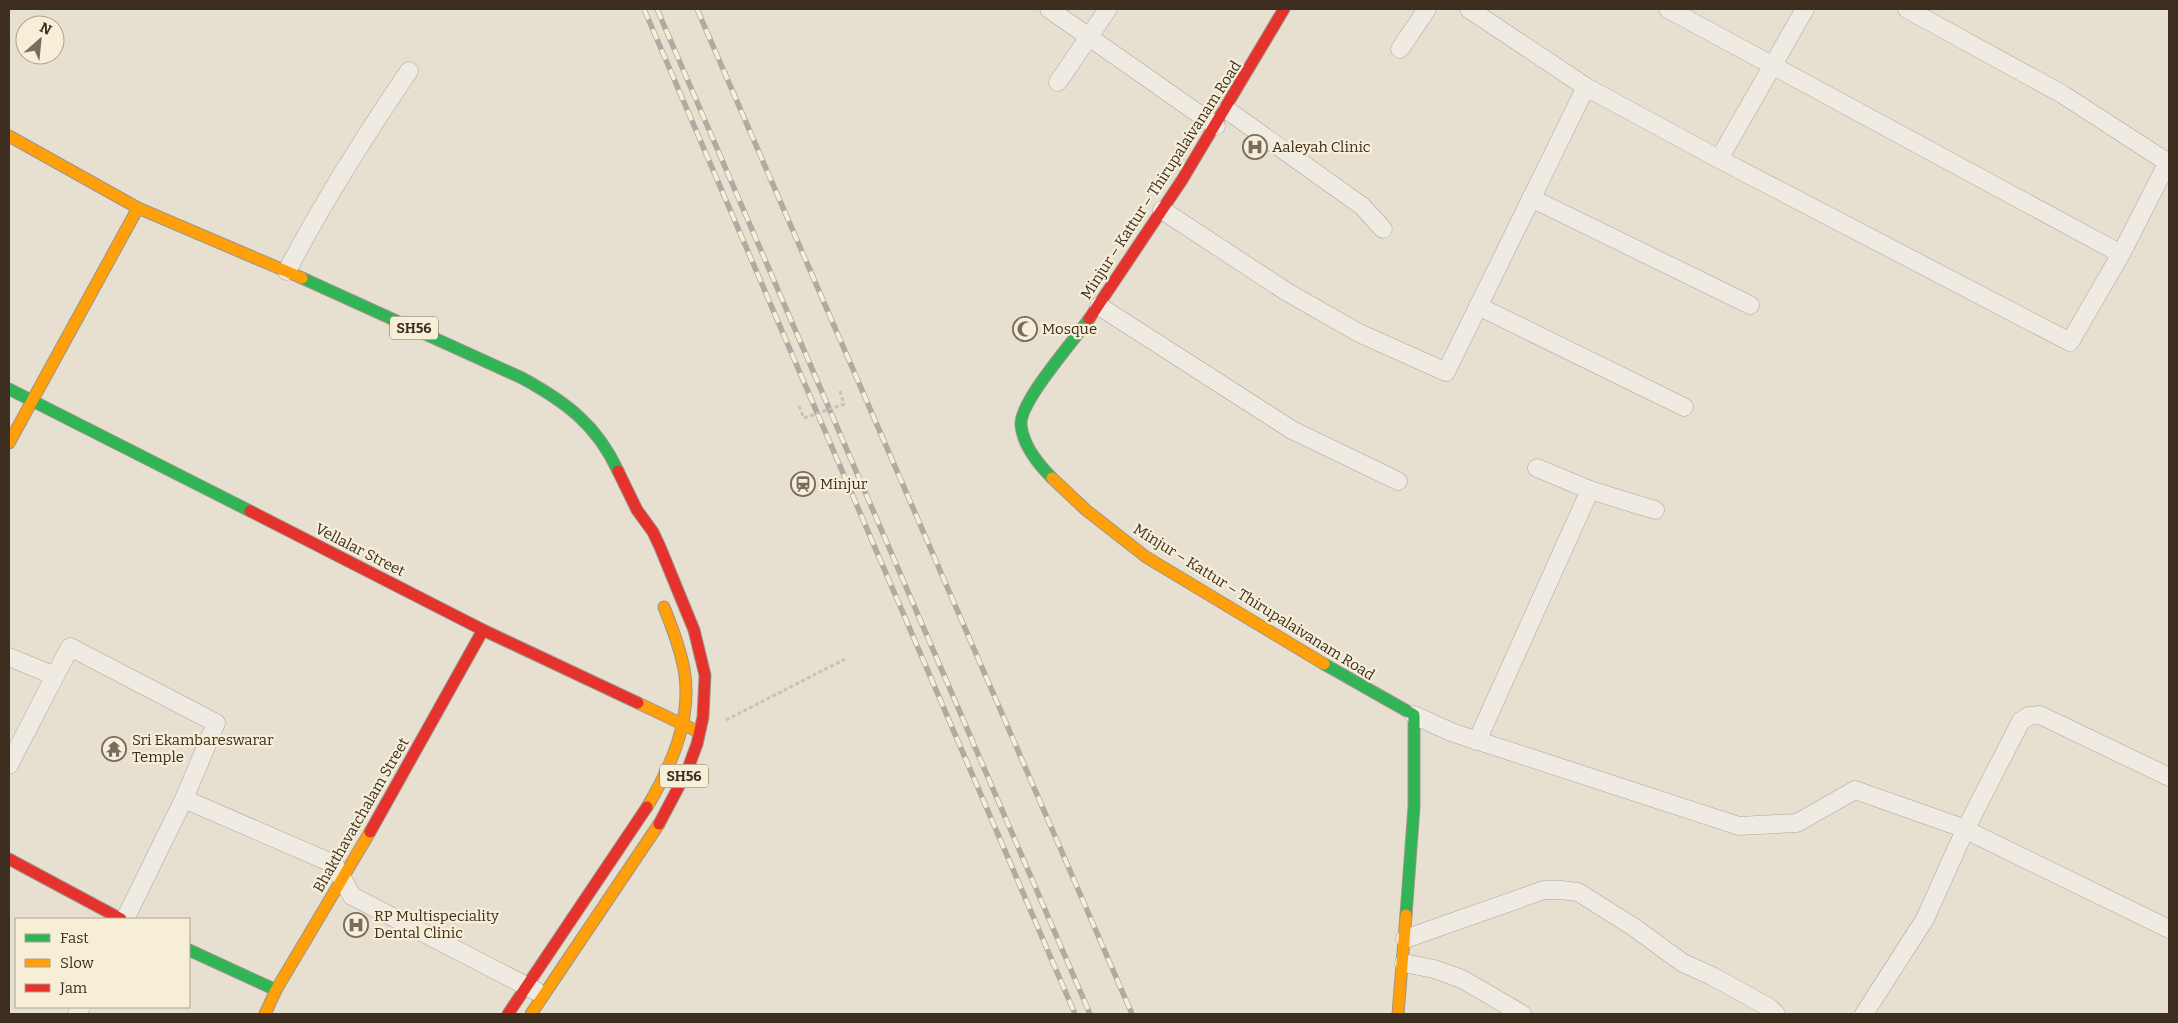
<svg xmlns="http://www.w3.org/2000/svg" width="2178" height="1023" viewBox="0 0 2178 1023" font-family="Bitter,serif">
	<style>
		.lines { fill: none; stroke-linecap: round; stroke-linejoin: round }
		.street-casing { stroke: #ada599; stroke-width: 19 }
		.fast-casing { stroke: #9c958a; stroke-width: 13 }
		.slow-casing { stroke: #9c958a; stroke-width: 13 }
		.jam-casing { stroke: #9c958a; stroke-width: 13 }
		.path { stroke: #c8c2b9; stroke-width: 3; stroke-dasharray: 4 2.5; stroke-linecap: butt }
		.street { stroke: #efebe3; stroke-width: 18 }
		.fast { stroke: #30b455; stroke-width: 11 }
		.slow { stroke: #ff9f0a; stroke-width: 11 }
		.jam { stroke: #e5322d; stroke-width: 11 }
		.rail-casing { stroke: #afaaa2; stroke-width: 5.5 }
		.rail { stroke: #f7eed8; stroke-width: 4; stroke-dasharray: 11; stroke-linecap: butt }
		.path-bridge { stroke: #c8c2b9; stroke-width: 3; stroke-dasharray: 4 2.5; stroke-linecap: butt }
		.labels { text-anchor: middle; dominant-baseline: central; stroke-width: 4.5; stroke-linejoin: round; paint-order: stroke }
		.shield { fill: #f7eed8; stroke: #756857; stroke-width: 1 }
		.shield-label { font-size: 14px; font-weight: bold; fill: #3d2e20 }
		.poi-label { font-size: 15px; fill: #3d2e20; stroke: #f7eed8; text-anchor: start }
		.street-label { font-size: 15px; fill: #3d2e20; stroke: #f7eed8 }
	</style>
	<rect width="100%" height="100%" fill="#e7e0d1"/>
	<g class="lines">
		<defs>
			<g id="street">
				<polyline points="1049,9 1216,126"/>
				<polyline points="1668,9 2121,254"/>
				<polyline points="1907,9 2062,94 2167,162"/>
				<polyline points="1400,49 1427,9"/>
				<polyline points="1058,82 1108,9"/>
				<polyline points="1586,87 1719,159 2070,342 2121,254 2169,160"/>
				<polyline points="1227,110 1362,206 1383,229"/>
				<polyline points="1719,159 1805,9"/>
				<polyline points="1531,198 1750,305"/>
				<polyline points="1162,210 1287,292 1359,333 1446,372 1586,87 1469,9"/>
				<path d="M287,271C324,200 364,137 409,71"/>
				<polyline points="1099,306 1292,430 1398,481"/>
				<polyline points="1478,306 1684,407"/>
				<polyline points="1537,468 1590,490 1655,510"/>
				<polyline points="9,657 55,676"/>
				<polyline points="1414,715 1451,732 1739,826 1797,823 1855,790 1960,827 2169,929"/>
				<polyline points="1477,741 1590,490"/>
				<polyline points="9,765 70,647 216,723 184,799 125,919"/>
				<polyline points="184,799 334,864 352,896 536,991"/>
				<polyline points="1405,939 1544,890 1561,890 1578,892 1632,926 1683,963 1712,976 1770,1008 1776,1014"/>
				<polyline points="1404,963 1434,969 1462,979 1522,1014"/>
				<polyline points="77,1014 81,1007"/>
				<polyline points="1864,1014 1925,919 1965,830 2021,721 2029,716 2040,715 2169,777"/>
			</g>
			<g id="fast">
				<path d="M302,278L522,378C566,402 597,425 618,471"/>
				<polyline points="9,389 250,511"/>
				<path d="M1052,478C1038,464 1023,445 1021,425C1019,402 1074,341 1089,319"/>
				<polyline points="1324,664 1414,715 1414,807 1406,915"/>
				<polyline points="189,950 276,990"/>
			</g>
			<g id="slow">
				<polyline points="9,136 138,208 302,278"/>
				<polyline points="9,443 138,208"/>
				<polyline points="1052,478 1086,510 1146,557 1324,664"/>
				<polyline points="638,703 699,732"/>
				<path d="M647,807C671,767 693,718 684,669C680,648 672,627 664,607"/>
				<polyline points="265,1014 276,990 370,832"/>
				<polyline points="531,1014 659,824"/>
				<polyline points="1398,1014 1406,915"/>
			</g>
			<g id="jam">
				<polyline points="1089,319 1182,180 1284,9"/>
				<polyline points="618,471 637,510 653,532 660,547 694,630 705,675 703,717 697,744 687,771 659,824"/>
				<polyline points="250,511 483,630 638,703"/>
				<polyline points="370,832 483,630"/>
				<polyline points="9,859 121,919"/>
				<polyline points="508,1014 647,807"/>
			</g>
		</defs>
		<use href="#street" class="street-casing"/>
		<use href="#fast" class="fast-casing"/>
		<use href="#slow" class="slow-casing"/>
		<use href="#jam" class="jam-casing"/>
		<polyline class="path" points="726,720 845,659"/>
		<use href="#street" class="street"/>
		<use href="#fast" class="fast"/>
		<use href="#slow" class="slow"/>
		<use href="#jam" class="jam"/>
		<defs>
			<g id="rail">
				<polyline points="644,9 1075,1014"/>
				<polyline points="657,9 1090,1014"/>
				<polyline points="697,9 1132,1014"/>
			</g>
		</defs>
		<use href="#rail" class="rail-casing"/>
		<use href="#rail" class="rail"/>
		<polyline class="path-bridge" points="799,406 804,418 844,404 840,391"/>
	</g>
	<defs>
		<symbol id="hospital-ring" viewBox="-11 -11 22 22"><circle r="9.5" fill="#f7eed8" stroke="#786c5e" stroke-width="1.5"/><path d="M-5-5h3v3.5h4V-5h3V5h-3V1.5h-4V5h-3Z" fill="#786c5e"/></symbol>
		<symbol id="mosque-ring" viewBox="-11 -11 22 22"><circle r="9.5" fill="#f7eed8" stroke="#786c5e" stroke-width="1.5"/><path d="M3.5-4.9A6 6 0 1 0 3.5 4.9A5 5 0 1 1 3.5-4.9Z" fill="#786c5e"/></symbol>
		<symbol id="station-ring" viewBox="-11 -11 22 22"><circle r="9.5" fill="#f7eed8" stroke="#786c5e" stroke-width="1.5"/><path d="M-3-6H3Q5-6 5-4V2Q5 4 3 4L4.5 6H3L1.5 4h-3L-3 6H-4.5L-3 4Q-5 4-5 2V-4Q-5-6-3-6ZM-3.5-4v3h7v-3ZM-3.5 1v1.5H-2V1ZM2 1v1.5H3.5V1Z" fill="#786c5e"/></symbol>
		<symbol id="temple-ring" viewBox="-11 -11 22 22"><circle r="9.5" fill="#f7eed8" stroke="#786c5e" stroke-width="1.5"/><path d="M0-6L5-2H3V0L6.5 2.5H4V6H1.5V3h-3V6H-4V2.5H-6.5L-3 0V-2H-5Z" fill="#786c5e"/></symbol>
	</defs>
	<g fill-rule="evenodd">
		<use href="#hospital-ring" x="1241" y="133" width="28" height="28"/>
		<use href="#mosque-ring" x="1011" y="315" width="28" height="28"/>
		<use href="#station-ring" x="789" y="470" width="28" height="28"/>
		<use href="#temple-ring" x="100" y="735" width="28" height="28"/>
		<use href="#hospital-ring" x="342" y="911" width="28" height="28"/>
	</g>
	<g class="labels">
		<g class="shield">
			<rect x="390" y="316.5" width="48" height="23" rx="4"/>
			<rect x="660" y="764.5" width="48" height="23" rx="4"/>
		</g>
		<g class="shield-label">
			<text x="414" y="328">SH56</text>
			<text x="684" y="776">SH56</text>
		</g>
		<g class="poi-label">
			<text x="1272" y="147">Aaleyah Clinic</text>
			<text x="1042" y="329">Mosque</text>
			<text x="820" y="484">Minjur</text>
			<text x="132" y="740">Sri Ekambareswarar<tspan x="132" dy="17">Temple</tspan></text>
			<text x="374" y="916">RP Multispeciality<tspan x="374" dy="17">Dental Clinic</tspan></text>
		</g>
		<g class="street-label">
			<text transform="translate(1161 180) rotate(-57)">Minjur – Kattur – Thirupalaivanam Road</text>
			<text transform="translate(360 550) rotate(27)">Vellalar Street</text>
			<text transform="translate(1254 602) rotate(32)">Minjur – Kattur – Thirupalaivanam Road</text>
			<text transform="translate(361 815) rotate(-60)">Bhakthavatchalam Street</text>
		</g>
	</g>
	<rect width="2178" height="1023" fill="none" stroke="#3d2e20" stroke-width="20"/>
	<rect x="15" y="918" width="175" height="90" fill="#f7eed8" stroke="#ada18e"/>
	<rect x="25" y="934" width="25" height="8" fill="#30b455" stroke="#ada18e"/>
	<text x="60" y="943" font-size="15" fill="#3d2e20">Fast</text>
	<rect x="25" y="959" width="25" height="8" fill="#ff9f0a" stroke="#ada18e"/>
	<text x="60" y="968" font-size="15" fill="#3d2e20">Slow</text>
	<rect x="25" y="984" width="25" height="8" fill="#e5322d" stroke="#ada18e"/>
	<text x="60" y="993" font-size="15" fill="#3d2e20">Jam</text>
	<g transform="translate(40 40) rotate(27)"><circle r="24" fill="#f7eed8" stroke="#ada18e"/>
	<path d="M0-4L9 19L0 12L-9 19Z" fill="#786c5e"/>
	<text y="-8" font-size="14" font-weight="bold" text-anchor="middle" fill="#3d2e20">N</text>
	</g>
</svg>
